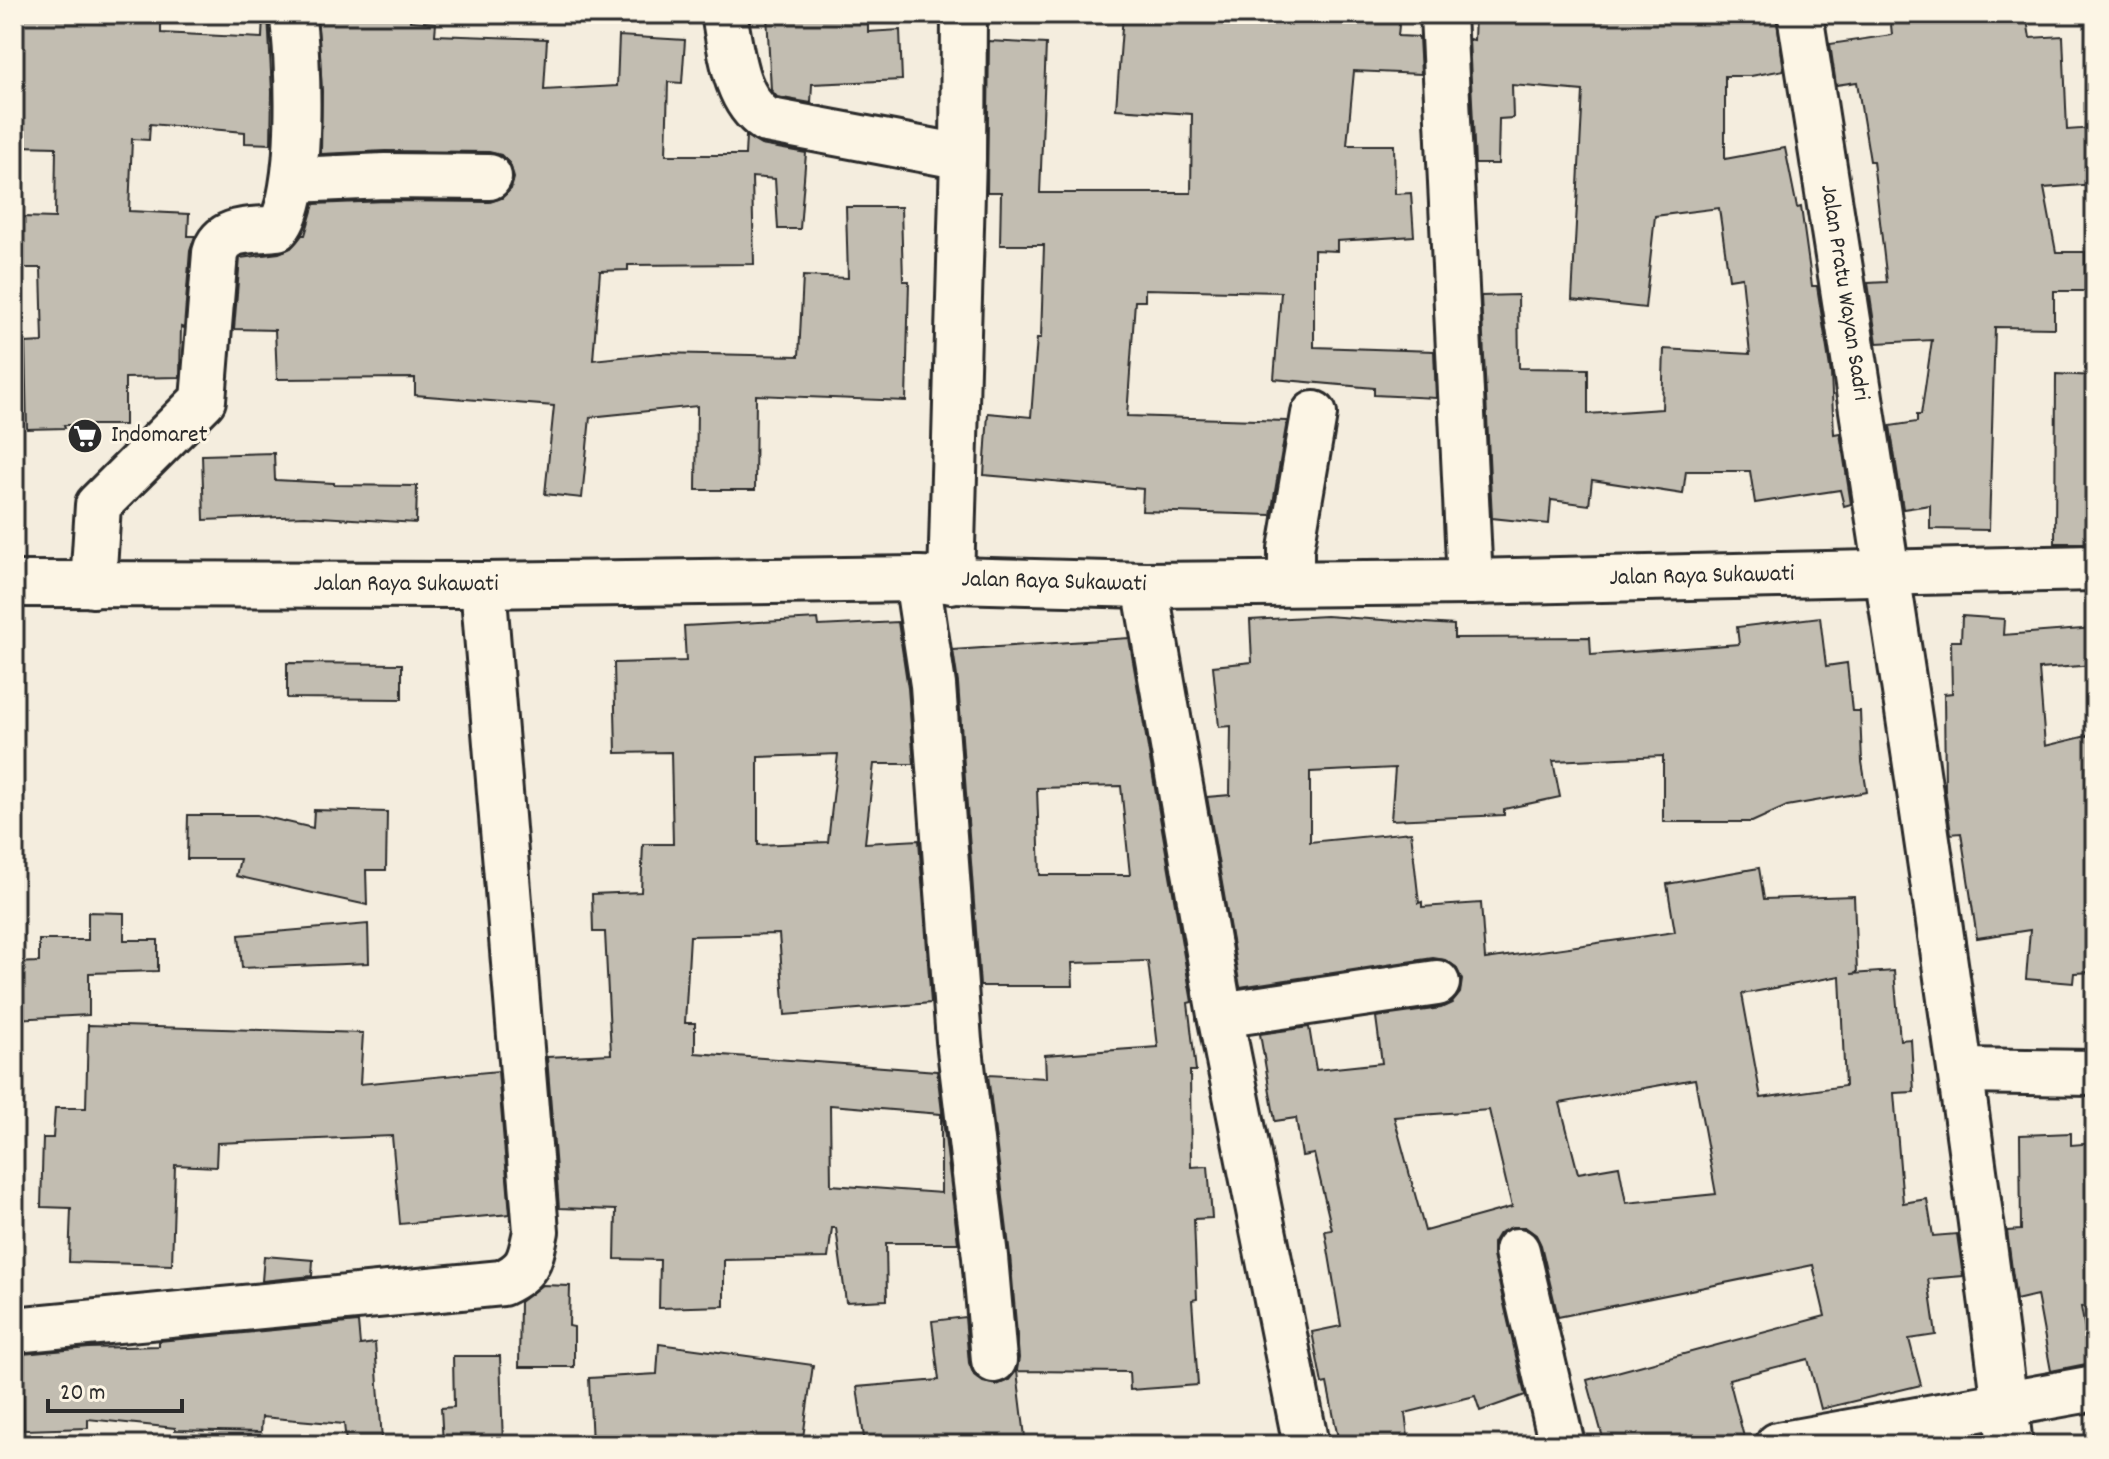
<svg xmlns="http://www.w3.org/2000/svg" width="2109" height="1459" viewBox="0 0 2109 1459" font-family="Dekko,sans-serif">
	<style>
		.building { fill: #c2bdb1; stroke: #2b2b2b; stroke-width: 2; fill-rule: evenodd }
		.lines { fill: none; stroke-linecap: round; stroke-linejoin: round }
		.minor-casing { stroke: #2b2b2b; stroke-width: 50 }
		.highway-casing { stroke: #2b2b2b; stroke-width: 50 }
		.minor { stroke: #fcf5e5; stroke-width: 44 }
		.highway { stroke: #fcf5e5; stroke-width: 44 }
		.labels { text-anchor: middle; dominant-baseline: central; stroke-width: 6; stroke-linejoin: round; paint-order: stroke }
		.street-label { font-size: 24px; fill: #2b2b2b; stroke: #fcf5e5 }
		.poi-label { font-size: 24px; fill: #2b2b2b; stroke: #fcf5e5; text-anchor: start }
	</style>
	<rect width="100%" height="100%" fill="#f4edde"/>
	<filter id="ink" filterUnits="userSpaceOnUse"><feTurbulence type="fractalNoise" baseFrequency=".0125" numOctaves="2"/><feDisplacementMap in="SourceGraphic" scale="16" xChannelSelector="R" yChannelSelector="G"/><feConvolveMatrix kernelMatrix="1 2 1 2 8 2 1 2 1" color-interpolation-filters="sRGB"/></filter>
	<g filter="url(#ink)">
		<g class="building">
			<polygon points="21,14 161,14 161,33 262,38 263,14 268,14 272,92 271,144 245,143 245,132 150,124 149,140 132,139 129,211 189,214 188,236 195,236 190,251 184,328 181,327 180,377 125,378 125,425 64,425 65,428 27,429 25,343 43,342 41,268 23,268 23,217 55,218 56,147 18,146"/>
			<polygon points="317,14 411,14 410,21 436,23 435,35 547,39 544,90 617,86 619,36 685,40 682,83 668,82 666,155 745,155 746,136 761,145 806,153 800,229 778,229 775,179 752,177 754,264 628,265 628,270 600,271 593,360 660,353 799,356 803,276 848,278 846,207 901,207 903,281 909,281 906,401 756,395 755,490 696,490 697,406 590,417 582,498 545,494 554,406 415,395 415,378 277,379 275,330 234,329 240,258 279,253 291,248 302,235 305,235 314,204 385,201 490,202 502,198 511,189 514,178 510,164 501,155 489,152 385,151 321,154 322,91"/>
			<polygon points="767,14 868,14 868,32 900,30 902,80 812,84 811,103 777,97 771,90"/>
			<polygon points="1123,14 1400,14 1398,36 1419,37 1421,74 1354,71 1347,145 1394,145 1395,194 1411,193 1414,236 1337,241 1337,251 1314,250 1314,347 1434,351 1436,398 1374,395 1374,388 1274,379 1281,292 1145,289 1145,301 1135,301 1127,416 1287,421 1271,515 1142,511 1143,489 984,475 988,413 1031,417 1037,338 1041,338 1044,245 1000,245 1001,192 987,192 989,41 1046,44 1040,193 1191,193 1192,114 1116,109"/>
			<polygon points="1475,14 1776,14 1784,70 1751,76 1725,76 1725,159 1785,148 1797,208 1801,207 1812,286 1817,286 1831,374 1834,434 1840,433 1851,504 1844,506 1840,490 1755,503 1750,471 1686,471 1683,494 1592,480 1589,505 1551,500 1549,524 1492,518 1481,296 1518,295 1519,368 1588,369 1588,414 1662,409 1664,349 1750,354 1742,277 1729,279 1719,208 1655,216 1645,308 1572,300 1583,91 1512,85 1513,118 1499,119 1498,164 1475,164 1469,39 1474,40"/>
			<polygon points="1890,14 2026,14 2030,38 2063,36 2067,130 2095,128 2095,184 2044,188 2056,252 2085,252 2085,291 2054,291 2054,328 1995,327 1989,530 1930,529 1930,505 1903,509 1890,426 1917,422 1917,415 1921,415 1932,340 1877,343 1868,283 1887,282 1873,161 1870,161 1857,82 1836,85 1830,44 1892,35"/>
			<polygon points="2056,374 2095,376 2095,543 2055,543"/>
			<polygon points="274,453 275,480 334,483 334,485 417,486 416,523 305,516 204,520 202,455"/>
			<path d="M1326,616L1454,625V638L1590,637L1591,655L1739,644L1737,627L1820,617L1826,666L1847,663L1852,711H1860L1862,762L1867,792L1787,806L1752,822H1663V756L1553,761L1560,797L1504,809V815L1391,820L1395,768L1310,772V842L1411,832L1419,903L1422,902V907L1481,903L1485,959L1675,932L1667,884L1759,868L1764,899L1854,896L1857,973L1851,974L1894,971L1900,1040L1911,1039L1914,1092L1894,1093L1903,1203L1927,1199L1933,1236L1957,1234L1963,1276L1928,1279L1936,1335L1909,1339L1921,1385L1821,1409L1808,1359L1729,1379L1744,1437L1716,1445H1605L1587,1380L1825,1316L1813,1265L1558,1317L1541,1245L1536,1235L1525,1227H1512L1499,1233L1493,1243V1256L1525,1395L1480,1411L1475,1396L1405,1413L1409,1445H1369L1368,1437L1339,1443L1327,1383L1322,1384L1312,1332L1341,1326L1325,1231L1332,1230L1314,1154L1302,1156L1296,1118L1275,1121L1260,1034L1309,1027L1316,1070L1382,1063L1376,1017L1441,1008L1452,1003L1460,993L1462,980L1456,967L1445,960L1433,958L1240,987L1207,797L1230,795L1231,726L1219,727L1213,666L1252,662L1250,620ZM1840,976L1845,1086L1761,1098L1742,994ZM1695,1079L1716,1194L1626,1203L1619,1166L1578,1173L1560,1103ZM1489,1110L1512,1207L1425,1231L1394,1117Z"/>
			<polygon points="1962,616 2004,619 2003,635 2095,628 2095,665 2039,669 2045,746 2095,734 2095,972 2074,973 2073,983 2026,979 2030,930 1977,938 1961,833 1951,834 1945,790 1944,694 1952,693 1951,641 1961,641"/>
			<path d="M818,619L819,626L898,622L908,688L914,764H874L865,843L919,840L931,1003L785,1015L779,934L690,936L685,1023H695V1053L937,1071L958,1243H886L887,1300L846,1302L836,1228H832L828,1258L724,1260V1306L659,1308L660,1260L615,1259L616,1210L559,1208L547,1057L611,1054L605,932H593L592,894L641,892L643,844H673L671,752L616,753L614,663L686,661L684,626ZM838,754L828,842L758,845V757ZM830,1105L941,1114V1193L831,1185Z"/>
			<path d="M1129,638L1192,1002L1188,1003L1196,1071H1190L1191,1167L1208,1166L1212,1218L1194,1219L1197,1299L1192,1300L1198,1385L1130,1390L1129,1372L1017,1371L1026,1445H865L857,1387L939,1380L932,1321L965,1317L969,1363L974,1375L983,1382L997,1385L1009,1380L1017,1370L1019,1358L1010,1255L988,1075L1046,1078L1045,1055L1158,1047L1148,961L1072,963L1073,986H980L958,683L953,650ZM1121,786L1130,875H1040L1037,788Z"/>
			<polygon points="287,663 402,664 402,699 287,698"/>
			<polygon points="314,810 387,812 386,870 366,870 367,905 236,876 240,859 187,859 188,815 257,815 313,828"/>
			<polygon points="88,912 124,913 124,940 158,940 158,971 89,973 89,1015 14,1019 14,963 39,962 39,940 88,940"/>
			<polygon points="368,924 369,963 242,968 239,935"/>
			<polygon points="88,1025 363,1033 360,1084 498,1071 510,1214 400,1224 392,1136 217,1143 216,1167 175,1165 172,1265 69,1262 71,1208 41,1207 43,1138 53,1138 55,1108 86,1108"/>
			<polygon points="2071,1133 2071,1145 2095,1143 2095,1306 2081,1307 2091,1363 2051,1371 2037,1295 2016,1300 2007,1231 2021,1230 2020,1135"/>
			<polygon points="264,1256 313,1260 312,1276 262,1281"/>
			<polygon points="542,1285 570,1286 569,1326 574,1327 574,1367 519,1367 520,1302"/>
			<polygon points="358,1322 360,1345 375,1343 382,1440 346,1442 344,1424 262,1417 261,1432 175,1430 175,1428 88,1419 88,1428 24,1430 22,1354 89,1348 159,1346 159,1341"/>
			<polygon points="659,1344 813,1365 802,1445 592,1445 589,1378 657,1374"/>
			<polygon points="453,1356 500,1356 503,1445 443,1445 441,1408 454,1407"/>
		</g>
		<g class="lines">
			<defs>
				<g id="minor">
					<path d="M724,14C731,49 734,99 766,120L963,157"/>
					<polyline points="1443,14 1470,582"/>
					<path id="s1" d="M1800,14C1875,490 1950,967 2010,1445"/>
					<polyline points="294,180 385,176 489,177"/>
					<polyline points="917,579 933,685 959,1041 985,1257 994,1360"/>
					<polyline points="951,581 963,157 964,14"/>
					<polyline points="1291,582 1291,549 1314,414"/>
					<path d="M93,585L98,505L203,400L215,253C222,226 254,231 277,228C304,200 299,54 292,14"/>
					<polyline points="1145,585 1220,1015 1306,1445"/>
					<polyline points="1220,1015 1437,983"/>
					<polyline points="1961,1071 2095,1073"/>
					<polyline points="1517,1251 1562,1445"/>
					<path d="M14,1330L502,1283C530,1270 530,1259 536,1231L483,585"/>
					<polyline points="1778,1445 2095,1388"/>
				</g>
				<g id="highway">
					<path id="s2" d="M14,584L483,585L917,579L1145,585L1470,582L2095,568"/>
				</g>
			</defs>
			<use href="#minor" class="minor-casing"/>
			<use href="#highway" class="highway-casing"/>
			<use href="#minor" class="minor"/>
			<use href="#highway" class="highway"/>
		</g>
	</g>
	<defs>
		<symbol id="supermarket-disc" viewBox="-11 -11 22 22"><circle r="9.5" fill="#2b2b2b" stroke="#fcf5e5"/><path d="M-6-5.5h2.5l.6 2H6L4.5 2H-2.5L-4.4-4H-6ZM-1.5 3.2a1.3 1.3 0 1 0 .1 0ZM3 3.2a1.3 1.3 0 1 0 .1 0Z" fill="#fff"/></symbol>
	</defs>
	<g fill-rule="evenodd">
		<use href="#supermarket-disc" x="65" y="416" width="40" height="40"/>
	</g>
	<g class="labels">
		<g class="street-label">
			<text stroke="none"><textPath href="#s1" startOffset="282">Jalan Pratu Wayan Sadri</textPath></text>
			<text stroke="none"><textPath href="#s2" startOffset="1688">Jalan Raya Sukawati</textPath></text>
			<text stroke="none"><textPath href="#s2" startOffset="1040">Jalan Raya Sukawati</textPath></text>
			<text stroke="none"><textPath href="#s2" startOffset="392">Jalan Raya Sukawati</textPath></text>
		</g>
		<g class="poi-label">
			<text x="111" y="436">Indomaret</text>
		</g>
	</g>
	<rect width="2109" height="1459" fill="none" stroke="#fcf5e5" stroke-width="48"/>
	<rect x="24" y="24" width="2061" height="1411" fill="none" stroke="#2b2b2b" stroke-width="3" filter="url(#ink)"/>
	<path d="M48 1399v12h134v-12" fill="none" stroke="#2b2b2b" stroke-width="4"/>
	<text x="60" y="1399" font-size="24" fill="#2b2b2b" stroke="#fcf5e5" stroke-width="6" paint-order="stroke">20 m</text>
</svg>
